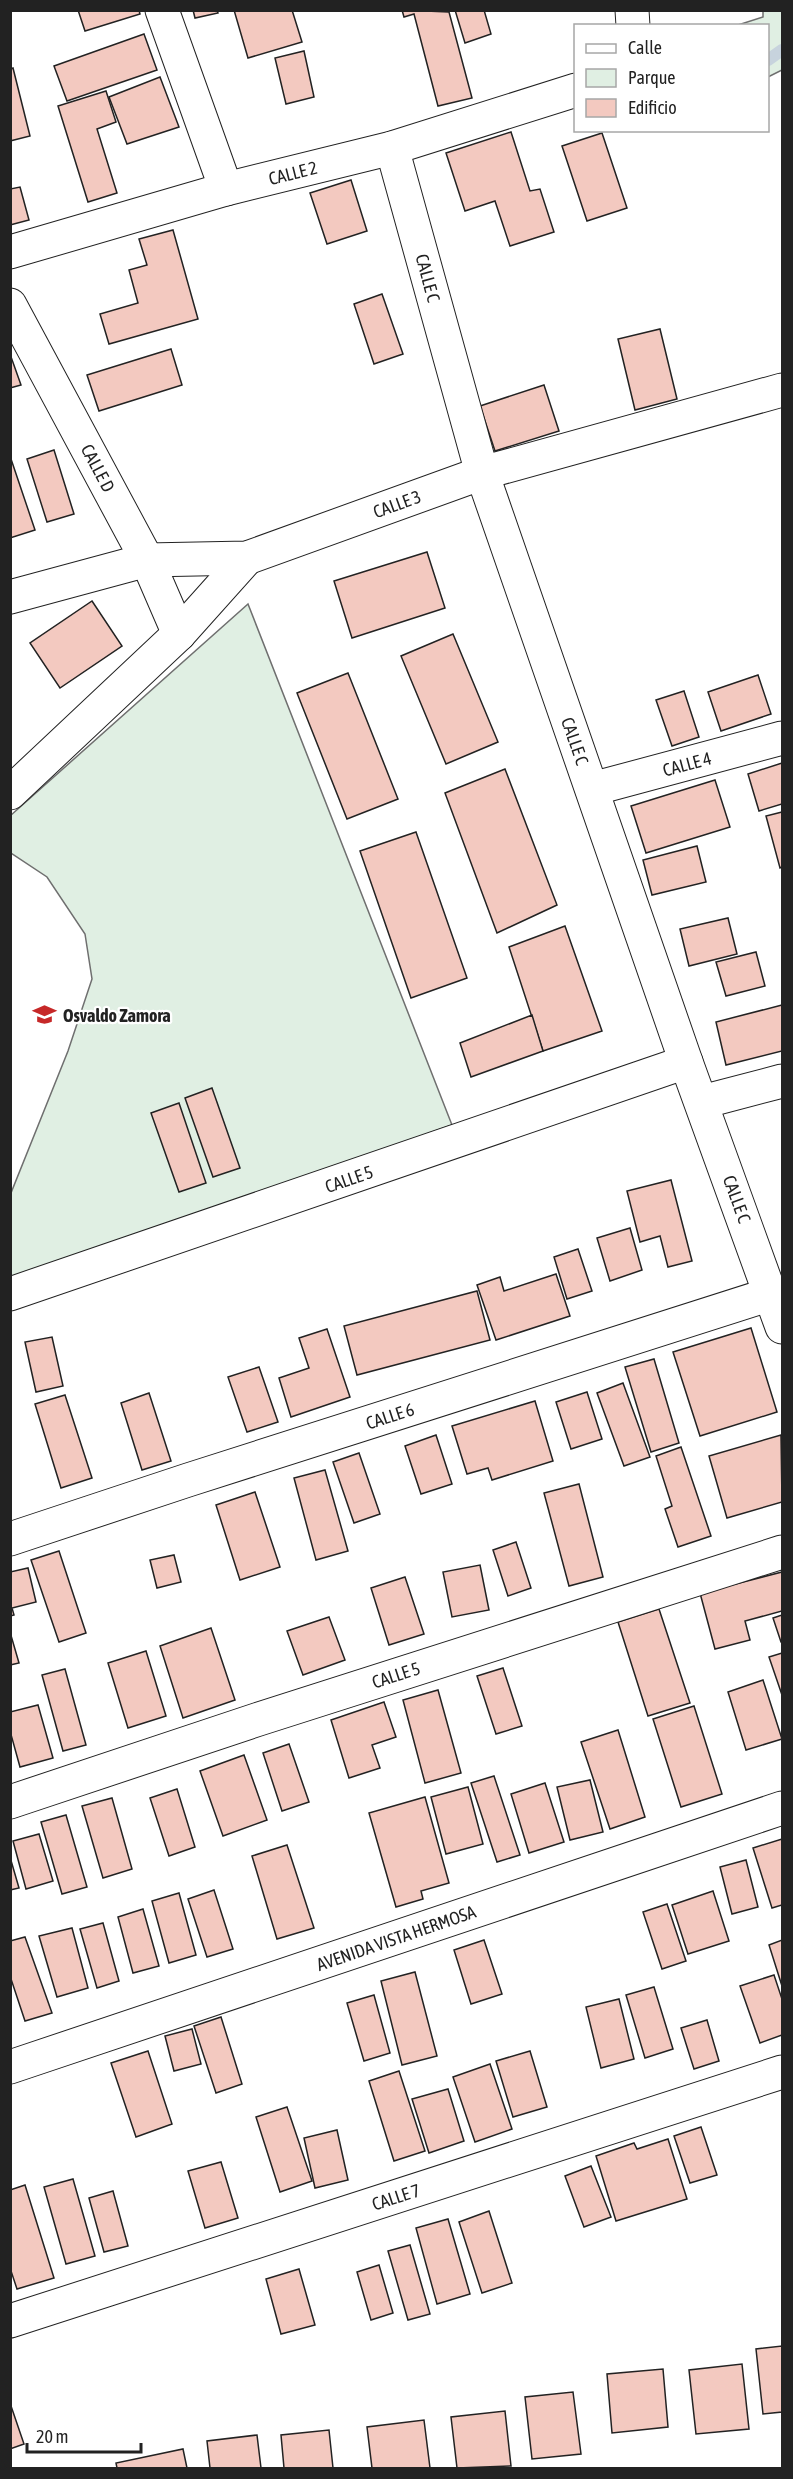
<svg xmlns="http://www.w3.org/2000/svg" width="793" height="2479" viewBox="0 0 793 2479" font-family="'Asap Condensed',sans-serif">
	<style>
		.green { fill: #e0efe3; stroke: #6f6f6f; stroke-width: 1.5 }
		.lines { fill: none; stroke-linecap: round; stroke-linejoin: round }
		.stream { stroke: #c7d3dd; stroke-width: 12 }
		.building { fill: #f3c9c0; stroke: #222; stroke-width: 1.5 }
		.street-casing { stroke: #222; stroke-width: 35 }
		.street { stroke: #fff; stroke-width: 33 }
		.labels { text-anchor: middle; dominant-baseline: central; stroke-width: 4.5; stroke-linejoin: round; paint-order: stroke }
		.street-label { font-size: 18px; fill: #222; stroke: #fff }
		.poi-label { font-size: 18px; font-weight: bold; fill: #222; stroke: #fff; text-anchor: start }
	</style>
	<rect width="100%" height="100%" fill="#fff"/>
	<g class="green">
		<polygon points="763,11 782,11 782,70 768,77 768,26 738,25 763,17"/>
		<polygon points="248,604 452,1125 11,1284 11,1193 68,1051 92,979 85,934 47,877 11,853 10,816"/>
	</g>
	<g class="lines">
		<polyline class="stream" points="768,60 782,50"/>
	</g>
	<g class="building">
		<polygon points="78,10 139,10 140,14 85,31"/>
		<polygon points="193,10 217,10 218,13 195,18"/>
		<polygon points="234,10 292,10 302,42 248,58"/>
		<polygon points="402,10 449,12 472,98 438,106 414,14 404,17"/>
		<polygon points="455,10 484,10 491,34 465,43"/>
		<polygon points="144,34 157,70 67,101 54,66"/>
		<polygon points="304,51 314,97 286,104 275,58"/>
		<polygon points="13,68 30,136 10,141 10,69"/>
		<polygon points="160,77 179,127 127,144 109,97"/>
		<polygon points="106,91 116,122 97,129 117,193 88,202 58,106"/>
		<polygon points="511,132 530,191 540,189 554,232 510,246 495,201 465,211 446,153"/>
		<polygon points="602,133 627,208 587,221 562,146"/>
		<polygon points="351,180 367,231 327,244 310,193"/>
		<polygon points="20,187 29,220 10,225 10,189"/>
		<polygon points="173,230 198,319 109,344 100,314 138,303 129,270 147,265 139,239"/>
		<polygon points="382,294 403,354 374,364 354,304"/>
		<polygon points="660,329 677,399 635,410 618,339"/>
		<polygon points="171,349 182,385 99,411 87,375"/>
		<polygon points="10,354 21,385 10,388"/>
		<polygon points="544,385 559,431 495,451 480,406"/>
		<polygon points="54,450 74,514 47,522 27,459"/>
		<polygon points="10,456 35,530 10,538"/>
		<polygon points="427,552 445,608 352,638 334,581"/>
		<polygon points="92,601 122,646 60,688 30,643"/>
		<polygon points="453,634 498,742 446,764 401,656"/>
		<polygon points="348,673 398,799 347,819 297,693"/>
		<polygon points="758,675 771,714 721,731 708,692"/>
		<polygon points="684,691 699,737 672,746 656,700"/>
		<polygon points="782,763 782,804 759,811 748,774"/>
		<polygon points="505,769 557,905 497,933 445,793"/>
		<polygon points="715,780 730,827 646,853 631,806"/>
		<polygon points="782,812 782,867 780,868 766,816"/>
		<polygon points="416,832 467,978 411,998 360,851"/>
		<polygon points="697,846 706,882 652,895 643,860"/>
		<polygon points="728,918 737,954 689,966 680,929"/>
		<polygon points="565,926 602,1031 543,1051 509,947"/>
		<polygon points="756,952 765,986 726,996 716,962"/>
		<polygon points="782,1005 782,1051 726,1065 716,1022"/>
		<polygon points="532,1015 543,1051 471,1077 460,1043"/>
		<polygon points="212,1088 240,1168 213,1177 185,1098"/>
		<polygon points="179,1103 206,1183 179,1192 151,1113"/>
		<polygon points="671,1180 692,1261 668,1267 660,1236 640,1242 627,1191"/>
		<polygon points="630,1228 642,1270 610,1281 597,1238"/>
		<polygon points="578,1249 592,1291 567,1299 554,1257"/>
		<polygon points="556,1274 570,1316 496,1340 477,1285 500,1277 504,1291"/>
		<polygon points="477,1291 490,1340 357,1375 344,1326"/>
		<polygon points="751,1328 777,1412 700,1436 673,1352"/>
		<polygon points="327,1329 350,1397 291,1417 279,1378 309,1368 299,1338"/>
		<polygon points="52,1337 63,1386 36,1392 25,1342"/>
		<polygon points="654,1359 679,1443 651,1452 625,1367"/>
		<polygon points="259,1367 278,1422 247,1432 228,1377"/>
		<polygon points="623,1383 650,1457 624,1466 597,1393"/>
		<polygon points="587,1392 602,1439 571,1449 556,1402"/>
		<polygon points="149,1393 171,1461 142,1470 121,1403"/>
		<polygon points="65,1395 92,1478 61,1488 35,1404"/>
		<polygon points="535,1401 553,1461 492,1480 488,1468 467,1474 452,1426"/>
		<polygon points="436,1435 452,1484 421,1494 405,1446"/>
		<polygon points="781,1435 782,1502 727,1518 709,1456"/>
		<polygon points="681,1447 711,1536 678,1547 665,1509 672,1506 656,1456"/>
		<polygon points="359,1453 380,1514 354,1523 333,1462"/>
		<polygon points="325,1470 348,1551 316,1560 294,1478"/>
		<polygon points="579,1484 603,1577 569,1586 544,1493"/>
		<polygon points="255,1492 280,1567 240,1580 216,1505"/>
		<polygon points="516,1542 531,1588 508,1596 493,1550"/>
		<polygon points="59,1551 86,1633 59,1642 31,1560"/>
		<polygon points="174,1555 181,1582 157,1588 150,1560"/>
		<polygon points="480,1565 489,1610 452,1617 443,1572"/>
		<polygon points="28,1568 36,1602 12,1608 14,1615 10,1616 10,1572"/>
		<polygon points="782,1572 782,1611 745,1621 750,1640 715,1649 700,1593"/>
		<polygon points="405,1577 424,1634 389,1645 371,1588"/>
		<polygon points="659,1609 690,1703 648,1716 618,1622"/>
		<polygon points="782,1615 782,1642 781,1642 773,1618"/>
		<polygon points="329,1617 345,1660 303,1675 287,1631"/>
		<polygon points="211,1628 235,1700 183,1718 160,1646"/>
		<polygon points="10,1632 19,1663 10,1665"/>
		<polygon points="146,1651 166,1716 128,1728 108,1663"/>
		<polygon points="782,1653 782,1695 769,1657"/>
		<polygon points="503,1668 522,1726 496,1734 477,1676"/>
		<polygon points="65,1669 86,1745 63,1751 42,1675"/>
		<polygon points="763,1680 782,1739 746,1750 728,1692"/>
		<polygon points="438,1690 461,1773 425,1783 403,1700"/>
		<polygon points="384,1702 396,1737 372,1745 380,1768 349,1778 331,1720"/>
		<polygon points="38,1705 53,1758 20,1767 10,1731 10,1712"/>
		<polygon points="694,1706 722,1794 681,1807 653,1719"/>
		<polygon points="618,1730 645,1817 610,1829 581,1742"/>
		<polygon points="289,1744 309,1802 282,1811 263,1753"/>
		<polygon points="244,1755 267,1820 223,1836 200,1771"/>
		<polygon points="494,1776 520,1855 497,1862 471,1783"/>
		<polygon points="590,1780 603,1832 570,1840 557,1787"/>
		<polygon points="545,1783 564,1842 529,1853 511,1794"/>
		<polygon points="468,1787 483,1844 446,1854 431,1797"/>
		<polygon points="177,1789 195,1847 169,1856 150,1798"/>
		<polygon points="425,1797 449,1883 421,1891 423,1899 396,1907 369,1813"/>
		<polygon points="112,1798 132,1869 103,1878 82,1806"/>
		<polygon points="66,1815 87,1887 62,1894 41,1822"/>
		<polygon points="39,1834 53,1881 26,1889 13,1841"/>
		<polygon points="782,1839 782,1905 772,1908 753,1848"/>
		<polygon points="287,1845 314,1928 277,1939 252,1856"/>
		<polygon points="10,1857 19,1888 10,1890"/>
		<polygon points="746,1860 758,1907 732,1914 720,1867"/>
		<polygon points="214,1890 233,1949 207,1957 188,1899"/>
		<polygon points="713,1891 729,1941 688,1954 672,1905"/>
		<polygon points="179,1893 196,1955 169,1963 152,1901"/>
		<polygon points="667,1904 686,1961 662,1969 643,1912"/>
		<polygon points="143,1909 159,1966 133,1973 118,1917"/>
		<polygon points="103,1923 119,1981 97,1988 80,1929"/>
		<polygon points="72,1928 88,1988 57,1997 39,1936"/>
		<polygon points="25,1937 52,2013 25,2021 10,1976 10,1941"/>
		<polygon points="484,1940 502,1994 471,2004 454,1950"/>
		<polygon points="782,1940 782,1986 769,1945"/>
		<polygon points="415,1972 437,2056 402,2065 381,1981"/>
		<polygon points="774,1975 782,1999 782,2035 760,2043 740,1986"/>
		<polygon points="654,1987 673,2049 645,2058 626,1995"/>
		<polygon points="374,1995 390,2053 364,2061 347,2003"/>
		<polygon points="619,1999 634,2059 601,2068 586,2007"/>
		<polygon points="221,2017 242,2084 216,2093 194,2026"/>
		<polygon points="707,2020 719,2061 694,2069 681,2028"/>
		<polygon points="192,2029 201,2064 174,2071 165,2036"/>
		<polygon points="148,2051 172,2124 136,2137 111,2063"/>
		<polygon points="530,2051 547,2107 513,2117 496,2061"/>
		<polygon points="490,2064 512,2129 475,2142 453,2077"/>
		<polygon points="399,2071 425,2151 394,2161 369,2081"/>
		<polygon points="448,2089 464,2141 429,2153 412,2099"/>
		<polygon points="287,2107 312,2181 280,2192 256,2117"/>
		<polygon points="701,2127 717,2175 690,2183 674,2136"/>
		<polygon points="337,2130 348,2180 315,2188 304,2138"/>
		<polygon points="668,2139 687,2199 616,2221 596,2156 634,2143 637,2149"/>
		<polygon points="221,2162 238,2218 205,2228 188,2171"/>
		<polygon points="591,2166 611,2217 584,2227 565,2176"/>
		<polygon points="73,2179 95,2256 66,2264 44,2187"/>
		<polygon points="25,2185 54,2278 17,2289 10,2268 10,2190"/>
		<polygon points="113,2191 128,2246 104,2252 89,2198"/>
		<polygon points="489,2211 512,2283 482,2293 459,2222"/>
		<polygon points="448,2219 470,2294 437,2304 416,2228"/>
		<polygon points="410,2245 430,2314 408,2320 388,2251"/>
		<polygon points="379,2265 393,2313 371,2320 357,2272"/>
		<polygon points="299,2269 315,2325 281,2334 266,2279"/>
		<polygon points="782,2346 782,2412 763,2414 756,2349"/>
		<polygon points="742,2364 749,2429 696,2434 689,2370"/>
		<polygon points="663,2369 668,2427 612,2433 607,2374"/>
		<polygon points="573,2392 581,2454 532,2459 525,2397"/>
		<polygon points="10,2403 24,2444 10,2449"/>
		<polygon points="505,2411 511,2466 457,2468 451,2417"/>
		<polygon points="424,2420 430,2468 372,2468 367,2427"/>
		<polygon points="329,2430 333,2468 284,2468 281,2435"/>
		<polygon points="257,2435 261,2468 210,2468 207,2441"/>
		<polygon points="183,2449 187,2468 117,2468 116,2463"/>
	</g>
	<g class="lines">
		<defs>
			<g id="street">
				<polyline points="162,10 226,189"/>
				<polyline points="632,10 633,26"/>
				<polyline points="392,148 482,473 686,1062 782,1327"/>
				<polyline points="10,252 226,189 392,148 576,90"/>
				<polyline points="10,305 147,560 179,634"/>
				<polyline points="10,597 147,560 247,558 482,473 782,390"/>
				<polyline points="592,789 782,738"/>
				<polyline points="10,793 179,634 247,558"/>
				<polyline points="702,1102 782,1081"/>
				<polyline points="10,1294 686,1062"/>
				<polyline points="10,1539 188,1480 771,1294"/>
				<polyline points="10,1802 259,1719 782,1552"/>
				<polyline points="10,2067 782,1808"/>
				<polyline points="10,2321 782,2072"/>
			</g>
		</defs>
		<use href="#street" class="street-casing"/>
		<use href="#street" class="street"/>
	</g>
	<defs>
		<symbol id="school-bare" viewBox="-9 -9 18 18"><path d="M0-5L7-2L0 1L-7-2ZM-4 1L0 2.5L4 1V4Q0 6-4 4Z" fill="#c62828" stroke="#fff" stroke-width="2.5" paint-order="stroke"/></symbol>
	</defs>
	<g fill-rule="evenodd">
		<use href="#school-bare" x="28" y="998" width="33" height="33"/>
	</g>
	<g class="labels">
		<g class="street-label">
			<text transform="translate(293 173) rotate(-14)">CALLE 2</text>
			<text transform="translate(428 278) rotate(75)">CALLE C</text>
			<text transform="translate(98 468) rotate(62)">CALLE D</text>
			<text transform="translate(397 504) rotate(-20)">CALLE 3</text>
			<text transform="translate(575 741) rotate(71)">CALLE C</text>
			<text transform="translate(687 764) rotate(-15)">CALLE 4</text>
			<text transform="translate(349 1179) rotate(-19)">CALLE 5</text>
			<text transform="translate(737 1199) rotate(70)">CALLE C</text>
			<text transform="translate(390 1416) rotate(-18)">CALLE 6</text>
			<text transform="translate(396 1675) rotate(-18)">CALLE 5</text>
			<text transform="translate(396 1938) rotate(-19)">AVENIDA VISTA HERMOSA</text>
			<text transform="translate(396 2197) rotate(-18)">CALLE 7</text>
		</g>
		<g class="poi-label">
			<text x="63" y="1015">Osvaldo Zamora</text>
		</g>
	</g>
	<rect width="793" height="2479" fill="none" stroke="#222222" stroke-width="24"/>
	<rect x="574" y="24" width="195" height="108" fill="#ffffff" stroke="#a7a7a7" stroke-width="1.5"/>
	<rect x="586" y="44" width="30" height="9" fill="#ffffff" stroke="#a7a7a7" stroke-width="1.5"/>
	<text x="628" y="54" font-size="18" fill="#222222">Calle</text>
	<rect x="586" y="69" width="30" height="18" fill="#e0efe3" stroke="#a7a7a7" stroke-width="1.5"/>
	<text x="628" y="84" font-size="18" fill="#222222">Parque</text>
	<rect x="586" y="99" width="30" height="18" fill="#f3c9c0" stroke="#a7a7a7" stroke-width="1.5"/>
	<text x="628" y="114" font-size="18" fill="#222222">Edificio</text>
	<path d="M27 2443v9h114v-9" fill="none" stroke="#222222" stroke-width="3"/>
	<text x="36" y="2443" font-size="18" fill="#222222" stroke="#ffffff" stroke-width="4.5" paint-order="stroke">20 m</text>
</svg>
